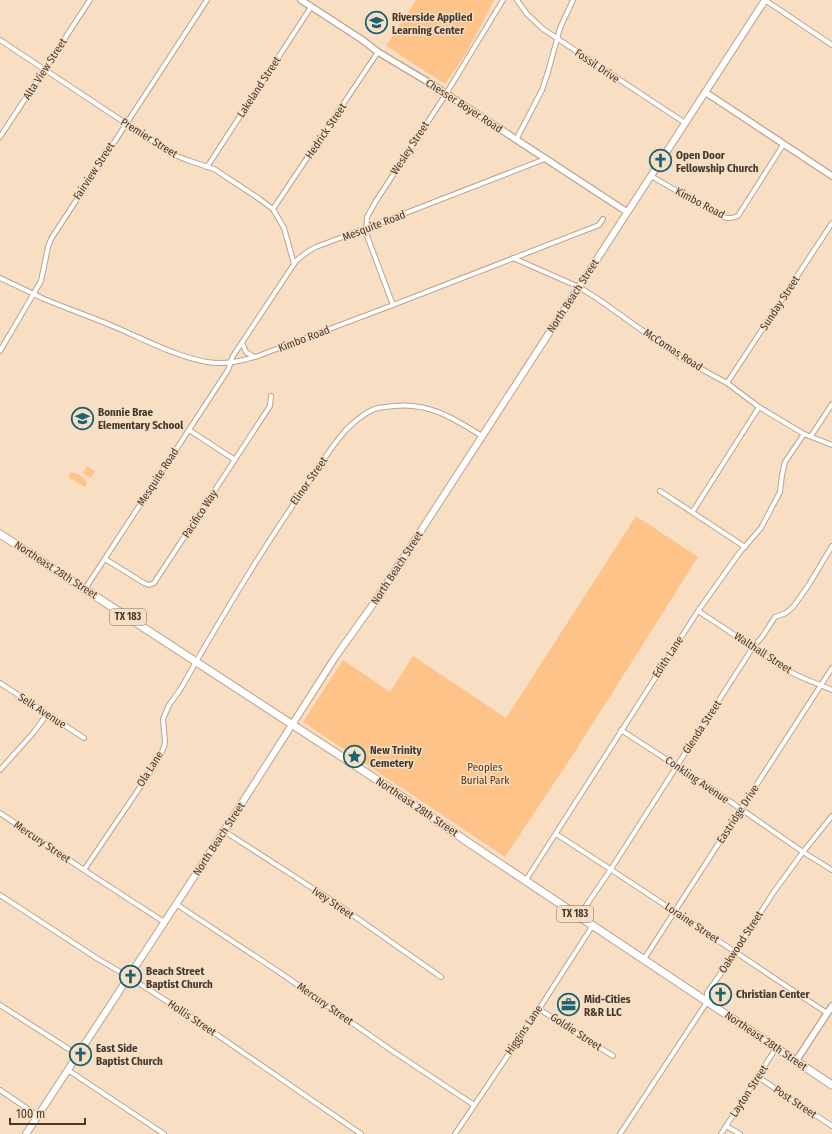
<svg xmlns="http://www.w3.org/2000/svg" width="832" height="1134" viewBox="0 0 832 1134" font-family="'Fira Sans Condensed',sans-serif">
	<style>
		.green { fill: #fdc388 }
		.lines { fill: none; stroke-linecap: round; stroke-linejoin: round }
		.minor-casing { stroke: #bda38a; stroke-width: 6 }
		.tertiary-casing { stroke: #bda38a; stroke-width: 8 }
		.secondary-casing { stroke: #bda38a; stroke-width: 8 }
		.primary-casing { stroke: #bda38a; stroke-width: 9 }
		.minor { stroke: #fff; stroke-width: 4 }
		.tertiary { stroke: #fff; stroke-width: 5.5 }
		.secondary { stroke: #fff; stroke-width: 6 }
		.primary { stroke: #fff; stroke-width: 7 }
		.labels { text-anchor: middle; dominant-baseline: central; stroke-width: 3; stroke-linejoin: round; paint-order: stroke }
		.shield { fill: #f8dec3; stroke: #7a6a5b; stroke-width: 1 }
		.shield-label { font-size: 10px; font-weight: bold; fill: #44392f }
		.poi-label { font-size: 11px; font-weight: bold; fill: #44392f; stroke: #f8dec3; text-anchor: start }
		.street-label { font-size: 11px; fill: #44392f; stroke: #f8dec3 }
		.park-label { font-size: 11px; fill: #523514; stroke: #f8dec3 }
	</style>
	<rect width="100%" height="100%" fill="#f8dec3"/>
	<g class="green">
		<polygon points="416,0 494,0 475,37 463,58 445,84 386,46"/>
		<polygon points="87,466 95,471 91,478 83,473"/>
		<path d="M71,472C77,474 84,476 87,483L85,487L68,477Z"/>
		<polygon points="636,516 698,557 578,747 505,857 303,722 343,660 390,692 413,656 506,718"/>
	</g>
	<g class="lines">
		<defs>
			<g id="minor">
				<polyline points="517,0 527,14 543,29 685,123"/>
				<polyline points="765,0 832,45"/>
				<polyline points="0,40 172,154 187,160 214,169 258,198 273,209 284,228 294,264"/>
				<polyline points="0,137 90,0"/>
				<polyline points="516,140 542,90 548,72 560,28 573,0"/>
				<polyline points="207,167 311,7"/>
				<path d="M651,176L715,213C725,218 728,220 738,216L783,145"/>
				<polyline points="273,209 378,52"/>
				<polyline points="513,258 579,287 598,299 681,358 727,383 759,407 804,434 832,445"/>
				<path d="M0,278C15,285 30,292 44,299C68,309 92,317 115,327C143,339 177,357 207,362C224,365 241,361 258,356L393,305L599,225L603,219"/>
				<polyline points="393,305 366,233 367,217 376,201 446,94 503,0"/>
				<polyline points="242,343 246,352 254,357"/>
				<polyline points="0,351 41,281 48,247 51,239 207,0"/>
				<polyline points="727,383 832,223"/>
				<polyline points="189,430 235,460"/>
				<polyline points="811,436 832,404"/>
				<polyline points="660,491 745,547"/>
				<polyline points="693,511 759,407"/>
				<polyline points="105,559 144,583 149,585 154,583 270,406 271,396"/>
				<polyline points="85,589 228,370 233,356 296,261 307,252 316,247 380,223 545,159"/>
				<path d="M698,611C728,630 757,651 787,670C802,679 817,683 832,690"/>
				<polyline points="0,683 84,738"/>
				<polyline points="621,730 712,789 803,852 832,870"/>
				<polyline points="0,770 34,732 47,714"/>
				<polyline points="0,813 84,870 164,922"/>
				<polyline points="224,831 337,904 441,977"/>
				<path d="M556,834C647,892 736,953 827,1013"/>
				<path d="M84,870L157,762L164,747L165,742L163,719L169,705L180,690C218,623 258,555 302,492C316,471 329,449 346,430C354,422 366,411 378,408C382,407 388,407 393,406C429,402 453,418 482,436"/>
				<polyline points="526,880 698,611 740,552 761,528 780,492 782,475 785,462 804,434"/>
				<polyline points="0,895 98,959 129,977 187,1014 361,1134"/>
				<polyline points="176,904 279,972 391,1050 474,1105"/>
				<polyline points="579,916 611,869 753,647 762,637 775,617 786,613 793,607 808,586 832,546"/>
				<polyline points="644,959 832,668"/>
				<polyline points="0,1005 78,1055"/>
				<polyline points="539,1009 613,1056"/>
				<polyline points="68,1070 164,1134"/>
				<polyline points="758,1077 832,1126"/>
				<polyline points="0,1090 38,1116"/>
				<polyline points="726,1126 740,1134"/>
				<polyline points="455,1134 539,1009 593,925"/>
				<polyline points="620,1134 707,1002 707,993 735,953 773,893 803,852 832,816"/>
				<polyline points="721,1134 776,1048"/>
			</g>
			<g id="tertiary">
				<polyline points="301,0 361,39 378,52 433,85 627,212"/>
				<polyline points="705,92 832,176"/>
				<polyline points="796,1061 832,1006"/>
			</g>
			<polyline id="secondary" points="26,1134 224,831 336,656 376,600 765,0"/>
			<polyline id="primary" points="0,534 382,783 472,845 832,1085"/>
		</defs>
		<use href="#minor" class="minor-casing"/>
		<use href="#tertiary" class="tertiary-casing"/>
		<use href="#secondary" class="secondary-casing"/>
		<use href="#primary" class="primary-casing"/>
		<use href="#minor" class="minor"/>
		<use href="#tertiary" class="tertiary"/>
		<use href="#secondary" class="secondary"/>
		<use href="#primary" class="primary"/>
	</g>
	<defs>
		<symbol id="school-ring" viewBox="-11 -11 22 22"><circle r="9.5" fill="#f8dec3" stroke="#1c6273" stroke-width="1.5"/><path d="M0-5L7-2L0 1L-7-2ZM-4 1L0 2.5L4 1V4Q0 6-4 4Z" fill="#1c6273"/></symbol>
		<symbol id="church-ring" viewBox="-11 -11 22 22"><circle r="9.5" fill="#f8dec3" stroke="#1c6273" stroke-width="1.5"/><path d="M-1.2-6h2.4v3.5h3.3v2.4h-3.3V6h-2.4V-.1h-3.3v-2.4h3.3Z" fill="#1c6273"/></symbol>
		<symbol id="sight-ring" viewBox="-11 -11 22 22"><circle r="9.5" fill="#f8dec3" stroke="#1c6273" stroke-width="1.5"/><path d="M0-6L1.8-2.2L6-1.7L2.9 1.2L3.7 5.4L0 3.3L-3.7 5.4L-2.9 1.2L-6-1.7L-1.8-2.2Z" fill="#1c6273"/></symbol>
		<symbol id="office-ring" viewBox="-11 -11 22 22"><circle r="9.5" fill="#f8dec3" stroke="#1c6273" stroke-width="1.5"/><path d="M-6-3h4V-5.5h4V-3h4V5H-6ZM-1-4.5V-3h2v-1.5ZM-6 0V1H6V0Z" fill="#1c6273"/></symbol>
	</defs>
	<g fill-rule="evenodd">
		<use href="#school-ring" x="364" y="10" width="25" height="25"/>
		<use href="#church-ring" x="648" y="148" width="25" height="25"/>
		<use href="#school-ring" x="70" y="406" width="25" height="25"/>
		<use href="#sight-ring" x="342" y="744" width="25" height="25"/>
		<use href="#church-ring" x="118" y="964" width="25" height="25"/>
		<use href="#church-ring" x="708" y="982" width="25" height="25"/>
		<use href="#office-ring" x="556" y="992" width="25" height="25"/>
		<use href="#church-ring" x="68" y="1042" width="25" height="25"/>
	</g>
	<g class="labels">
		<g class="shield">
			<rect x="110" y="609" width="36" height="16" rx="3"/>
			<rect x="557" y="906" width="36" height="16" rx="3"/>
		</g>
		<g class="shield-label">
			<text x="128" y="617">TX 183</text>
			<text x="575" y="914">TX 183</text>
		</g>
		<g class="poi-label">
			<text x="392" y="17">Riverside Applied<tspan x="392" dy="13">Learning Center</tspan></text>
			<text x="676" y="155">Open Door<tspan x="676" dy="13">Fellowship Church</tspan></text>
			<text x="98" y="412">Bonnie Brae<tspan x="98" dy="13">Elementary School</tspan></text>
			<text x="370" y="750">New Trinity<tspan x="370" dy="13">Cemetery</tspan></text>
			<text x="146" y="971">Beach Street<tspan x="146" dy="13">Baptist Church</tspan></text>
			<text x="736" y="994">Christian Center</text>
			<text x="584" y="999">Mid-Cities<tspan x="584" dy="13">R&amp;R LLC</tspan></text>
			<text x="96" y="1048">East Side<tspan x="96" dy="13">Baptist Church</tspan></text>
		</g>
		<g class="street-label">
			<text transform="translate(597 66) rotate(34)">Fossil Drive</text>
			<text transform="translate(45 69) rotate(-57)">Alta View Street</text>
			<text transform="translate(259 87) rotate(-57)">Lakeland Street</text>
			<text transform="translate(464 106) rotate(33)">Chesser Boyer Road</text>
			<text transform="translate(326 131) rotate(-56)">Hedrick Street</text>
			<text transform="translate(149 138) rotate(32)">Premier Street</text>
			<text transform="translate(410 148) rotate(-57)">Wesley Street</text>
			<text transform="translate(94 171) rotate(-57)">Fairview Street</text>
			<text transform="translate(700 203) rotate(28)">Kimbo Road</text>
			<text transform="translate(374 226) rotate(-21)">Mesquite Road</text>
			<text transform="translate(573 296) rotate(-57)">North Beach Street</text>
			<text transform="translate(780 303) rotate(-57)">Sunday Street</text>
			<text transform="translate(304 339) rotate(-21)">Kimbo Road</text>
			<text transform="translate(673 350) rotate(33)">McComas Road</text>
			<text transform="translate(158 477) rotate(-57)">Mesquite Road</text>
			<text transform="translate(309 481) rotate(-55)">Elinor Street</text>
			<text transform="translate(200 514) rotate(-57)">Pacifico Way</text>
			<text transform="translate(397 568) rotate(-57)">North Beach Street</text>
			<text transform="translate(56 570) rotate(33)">Northeast 28th Street</text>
			<text transform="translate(763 653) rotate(33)">Walthall Street</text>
			<text transform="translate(668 657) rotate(-57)">Edith Lane</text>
			<text transform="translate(42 711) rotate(33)">Selk Avenue</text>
			<text transform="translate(702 727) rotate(-57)">Glenda Street</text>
			<text transform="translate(150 769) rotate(-58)">Ola Lane</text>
			<text transform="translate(697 780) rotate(34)">Conkling Avenue</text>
			<text transform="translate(417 807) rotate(34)">Northeast 28th Street</text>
			<text transform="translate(738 814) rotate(-57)">Eastridge Drive</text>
			<text transform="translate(219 839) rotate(-57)">North Beach Street</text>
			<text transform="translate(42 842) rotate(34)">Mercury Street</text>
			<text transform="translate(333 903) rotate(34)">Ivey Street</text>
			<text transform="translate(692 923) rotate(34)">Loraine Street</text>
			<text transform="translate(741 942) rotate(-57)">Oakwood Street</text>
			<text transform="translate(325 1004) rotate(35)">Mercury Street</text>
			<text transform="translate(192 1018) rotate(34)">Hollis Street</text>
			<text transform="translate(524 1030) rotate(-56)">Higgins Lane</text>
			<text transform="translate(576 1032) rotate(33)">Goldie Street</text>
			<text transform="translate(766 1041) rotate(34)">Northeast 28th Street</text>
			<text transform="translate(749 1091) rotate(-57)">Layton Street</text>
			<text transform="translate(795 1102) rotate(34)">Post Street</text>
		</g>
		<g class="park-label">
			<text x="485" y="767">Peoples<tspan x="485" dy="13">Burial Park</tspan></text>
		</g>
	</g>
	<path d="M10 1118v6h75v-6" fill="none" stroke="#44392f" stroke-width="2"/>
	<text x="16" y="1118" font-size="12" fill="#44392f" stroke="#f8dec3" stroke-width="3" paint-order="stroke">100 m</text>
</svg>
